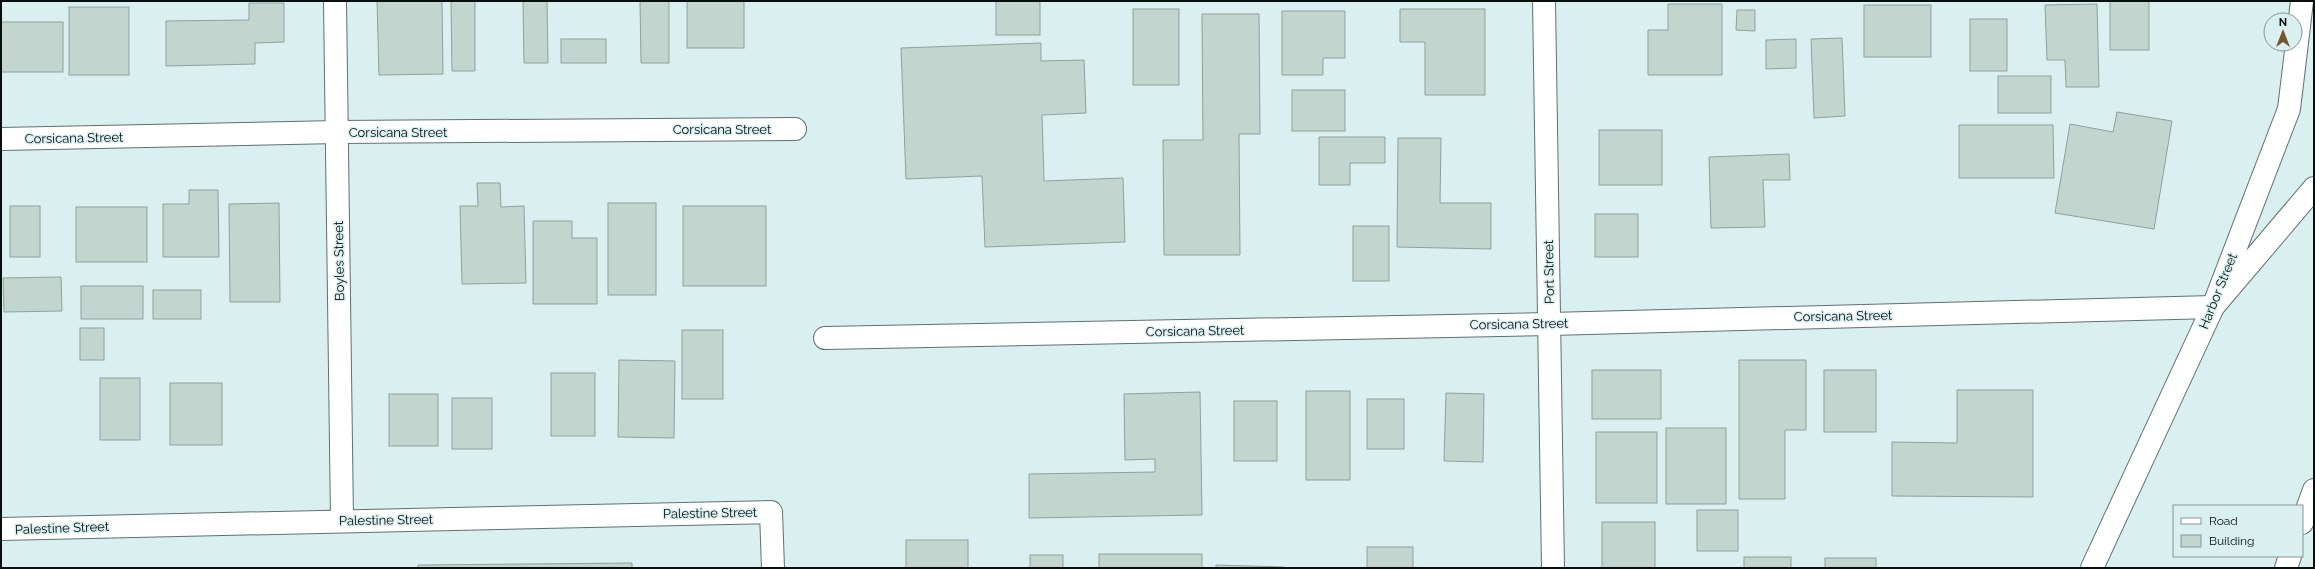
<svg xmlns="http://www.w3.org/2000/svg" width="2315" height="569" viewBox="0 0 2315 569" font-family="Raleway,sans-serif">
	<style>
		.building { fill: #c2d6cf; stroke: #8ea19b }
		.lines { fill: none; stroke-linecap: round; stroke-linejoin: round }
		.minor-casing { stroke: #5e7172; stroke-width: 24 }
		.primary-casing { stroke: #5e7172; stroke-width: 24 }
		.minor { stroke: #fff; stroke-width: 22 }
		.primary { stroke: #fff; stroke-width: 22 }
		.labels { text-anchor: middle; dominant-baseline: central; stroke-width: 3; stroke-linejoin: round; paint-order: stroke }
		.street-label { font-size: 13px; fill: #070e0e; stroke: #daeff0 }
	</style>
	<rect width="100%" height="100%" fill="#daeff0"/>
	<g class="building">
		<polygon points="377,1 442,1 443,74 379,75"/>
		<polygon points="451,1 475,1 475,71 452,71"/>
		<polygon points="523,1 547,1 548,63 524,63"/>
		<polygon points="640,1 669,1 669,63 641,63"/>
		<rect x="687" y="1" width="57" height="47"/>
		<rect x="996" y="1" width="44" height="34"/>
		<rect x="2110" y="1" width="39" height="49"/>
		<polygon points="249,3 284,3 284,42 255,43 255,64 166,66 166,21 249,20"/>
		<polygon points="1668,4 1722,4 1722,75 1648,75 1648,30 1668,30"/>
		<polygon points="2097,4 2099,87 2066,87 2065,60 2047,60 2045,5"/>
		<rect x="1864" y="5" width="67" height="52"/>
		<rect x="69" y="7" width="60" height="68"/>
		<rect x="1133" y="9" width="46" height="76"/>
		<polygon points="1400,9 1485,9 1485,95 1425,95 1425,42 1400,42"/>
		<polygon points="1737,10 1755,10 1755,31 1736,30"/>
		<polygon points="1282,11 1345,11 1345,58 1323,58 1323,75 1282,75"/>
		<polygon points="1202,14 1259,14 1260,134 1239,134 1240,255 1164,255 1163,140 1203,140"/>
		<rect x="1970" y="19" width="37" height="52"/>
		<rect x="1" y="22" width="62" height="50"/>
		<polygon points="1842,38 1845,116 1814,118 1811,39"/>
		<rect x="561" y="39" width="45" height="24"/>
		<polygon points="1796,39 1796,68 1766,69 1766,40"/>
		<polygon points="1041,43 1041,61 1084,60 1086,113 1042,115 1044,181 1123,178 1125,242 985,247 982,176 906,179 901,48"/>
		<rect x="1998" y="76" width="53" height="37"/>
		<rect x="1292" y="90" width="53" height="41"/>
		<polygon points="2117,112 2172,121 2154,229 2055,213 2070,124 2113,132"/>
		<polygon points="1959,125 2053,125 2054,178 1959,178"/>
		<rect x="1599" y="130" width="63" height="55"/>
		<polygon points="1319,137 1385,137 1385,163 1350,163 1350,185 1319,185"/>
		<polygon points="1398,138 1441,138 1440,203 1491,203 1491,249 1397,247"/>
		<polygon points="1789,154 1790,180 1763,180 1765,227 1711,228 1709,157"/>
		<polygon points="477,183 500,183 501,207 524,206 526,283 462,284 460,206 478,206"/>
		<polygon points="189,190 218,190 219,257 163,257 163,204 189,204"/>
		<polygon points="279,203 280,302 230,302 229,204"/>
		<rect x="608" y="203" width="48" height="92"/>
		<rect x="10" y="206" width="30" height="51"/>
		<rect x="683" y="206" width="83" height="80"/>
		<rect x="76" y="207" width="71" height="55"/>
		<rect x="1595" y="214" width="43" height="43"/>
		<polygon points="533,221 572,221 572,238 597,238 597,304 533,304"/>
		<rect x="1353" y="226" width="36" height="55"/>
		<polygon points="61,277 62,311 4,312 3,278"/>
		<rect x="81" y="286" width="62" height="33"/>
		<rect x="153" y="290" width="48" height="29"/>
		<rect x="80" y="328" width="24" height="32"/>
		<rect x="682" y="330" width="41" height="69"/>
		<polygon points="619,360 675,361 674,438 618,437"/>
		<polygon points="1739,360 1806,360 1806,430 1785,430 1785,499 1739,499"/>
		<rect x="1592" y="370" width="69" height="49"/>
		<rect x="1824" y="370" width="52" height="62"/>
		<rect x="551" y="373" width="44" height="63"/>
		<rect x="100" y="378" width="40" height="62"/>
		<rect x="170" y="383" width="52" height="62"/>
		<polygon points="1957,390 2033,390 2033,497 1892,496 1892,442 1957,443"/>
		<rect x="1306" y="391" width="44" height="89"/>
		<polygon points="1200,392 1202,515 1029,518 1029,474 1155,472 1155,459 1125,460 1124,394"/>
		<polygon points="1446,393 1484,394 1483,462 1444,461"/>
		<rect x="389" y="394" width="49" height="52"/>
		<rect x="452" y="398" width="40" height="51"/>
		<rect x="1367" y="399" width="37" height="50"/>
		<rect x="1234" y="401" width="43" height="60"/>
		<rect x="1666" y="428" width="60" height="76"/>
		<rect x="1596" y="432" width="61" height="71"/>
		<rect x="1697" y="510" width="41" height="41"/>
		<rect x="1602" y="522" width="53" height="46"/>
		<rect x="906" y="540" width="62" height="28"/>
		<rect x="1367" y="547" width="46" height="21"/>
		<rect x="1099" y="554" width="103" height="14"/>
		<rect x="1030" y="555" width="33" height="13"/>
		<rect x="1744" y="557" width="47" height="11"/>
		<rect x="1825" y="558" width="51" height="10"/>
		<polygon points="632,563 632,568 418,568 418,565"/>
		<polygon points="1216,565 1284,567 1284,568 1216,568"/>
	</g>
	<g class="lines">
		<defs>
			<g id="minor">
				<polyline points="335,1 342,520"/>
				<polyline points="1544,1 1553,568"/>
				<polyline points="1,139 338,132 795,129"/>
				<polyline points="825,338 1550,324 2213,307"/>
				<polyline points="1,529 771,512 773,568"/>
				<polyline points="2092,568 2213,307 2289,109 2302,1"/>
			</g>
			<g id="primary">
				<polyline points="2213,307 2314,188"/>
				<polyline points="2302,523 2314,490"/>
				<polyline points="2286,568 2290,556"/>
			</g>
		</defs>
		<use href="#minor" class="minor-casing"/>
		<use href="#primary" class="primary-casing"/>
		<use href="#minor" class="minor"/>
		<use href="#primary" class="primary"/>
	</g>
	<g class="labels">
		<g class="street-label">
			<text x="722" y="129">Corsicana Street</text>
			<text x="398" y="132">Corsicana Street</text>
			<text transform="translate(74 138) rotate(-1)">Corsicana Street</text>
			<text transform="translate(339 261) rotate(-91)">Boyles Street</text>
			<text transform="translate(1549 272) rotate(-91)">Port Street</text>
			<text transform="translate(2218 291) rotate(-68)">Harbor Street</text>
			<text transform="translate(1843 316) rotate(-1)">Corsicana Street</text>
			<text transform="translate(1519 324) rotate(-1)">Corsicana Street</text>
			<text transform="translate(1195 331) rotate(-1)">Corsicana Street</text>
			<text transform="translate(710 513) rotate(-1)">Palestine Street</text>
			<text transform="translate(386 520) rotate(-1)">Palestine Street</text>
			<text transform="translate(62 528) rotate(-2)">Palestine Street</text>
		</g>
	</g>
	<rect width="2315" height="569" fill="none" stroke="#070e0e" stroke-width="4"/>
	<rect x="2173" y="505" width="130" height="52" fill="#daeff0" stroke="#869596"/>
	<rect x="2181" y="518" width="20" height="6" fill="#ffffff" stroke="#869596"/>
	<text x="2209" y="525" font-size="12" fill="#070e0e">Road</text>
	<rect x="2181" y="535" width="20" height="12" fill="#c2d6cf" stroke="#869596"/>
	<text x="2209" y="545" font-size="12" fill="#070e0e">Building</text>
	<g transform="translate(2283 32)"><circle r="19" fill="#daeff0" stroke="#869596"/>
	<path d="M0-3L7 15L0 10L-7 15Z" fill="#73562a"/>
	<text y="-6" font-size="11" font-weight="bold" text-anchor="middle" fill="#070e0e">N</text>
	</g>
</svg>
